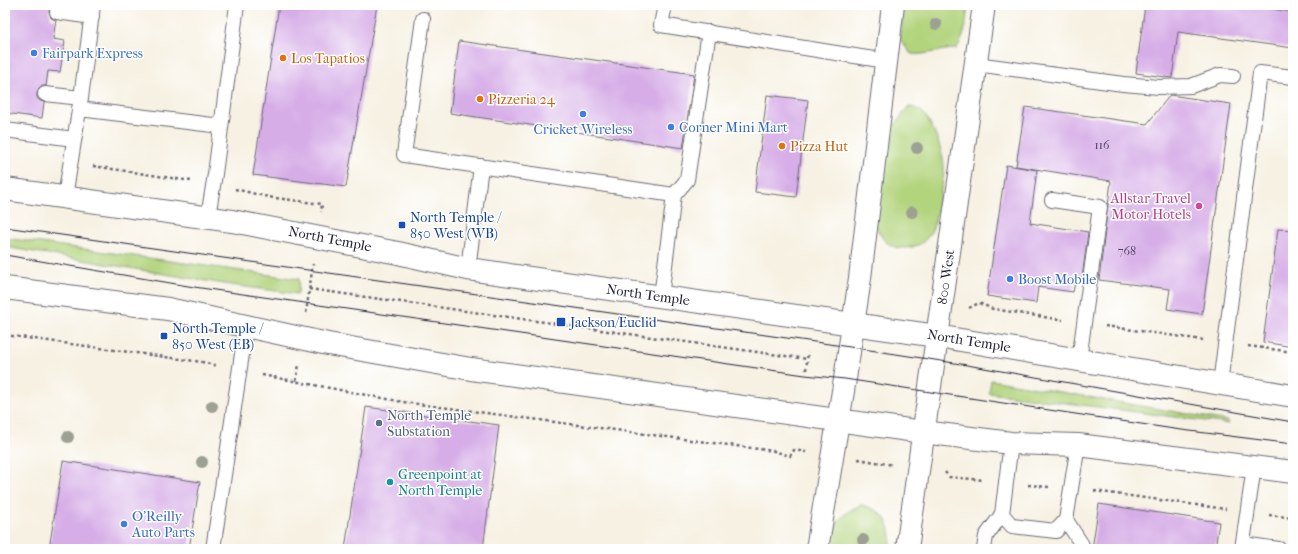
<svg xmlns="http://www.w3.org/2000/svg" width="1298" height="554" viewBox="0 0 1298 554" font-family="'IM FELL French Canon',serif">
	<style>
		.green { fill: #b2d47d; stroke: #6a7b5c }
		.building { fill: #d6ade7 }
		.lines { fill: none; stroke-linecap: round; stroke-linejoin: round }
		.service-casing { stroke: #6c6a75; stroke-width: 16 }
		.minor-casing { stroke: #6c6a75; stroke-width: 24 }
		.secondary-casing { stroke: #6c6a75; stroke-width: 24 }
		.path { stroke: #6c6a75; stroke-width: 2.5; stroke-dasharray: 3 3; stroke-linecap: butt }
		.service { stroke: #fff; stroke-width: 14 }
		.minor { stroke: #fff; stroke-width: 22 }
		.secondary { stroke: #fff; stroke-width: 22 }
		.tram { stroke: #22223b; stroke-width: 1 }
		.tree { fill: #9da193 }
		.shop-dot { fill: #3f7fe0; stroke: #fff; stroke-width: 1.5 }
		.food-dot { fill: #e8710a; stroke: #fff; stroke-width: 1.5 }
		.hotel-dot { fill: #d1479c; stroke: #fff; stroke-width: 1.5 }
		.transit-dot { fill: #1a4fb4; stroke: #fff; stroke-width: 1.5 }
		.service-dot { fill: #5c6f8a; stroke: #fff; stroke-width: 1.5 }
		.culture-dot { fill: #0f9aa8; stroke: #fff; stroke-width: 1.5 }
		.labels { text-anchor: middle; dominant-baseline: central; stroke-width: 3; stroke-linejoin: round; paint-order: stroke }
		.number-label { font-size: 12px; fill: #4f4566 }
		.shop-label { font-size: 14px; fill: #366cbe; stroke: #fff; text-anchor: start }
		.food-label { font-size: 14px; fill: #c56008; stroke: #fff; text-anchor: start }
		.hotel-label { font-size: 14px; fill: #b23c85; stroke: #fff; text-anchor: end }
		.transit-label { font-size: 14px; fill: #164399; stroke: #fff; text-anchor: start }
		.street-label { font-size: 14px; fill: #22223b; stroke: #fff }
		.service-label { font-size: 14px; fill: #4e5e75; stroke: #fff; text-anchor: start }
		.culture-label { font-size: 14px; fill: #0d838f; stroke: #fff; text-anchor: start }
	</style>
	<rect width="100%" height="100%" fill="#fff"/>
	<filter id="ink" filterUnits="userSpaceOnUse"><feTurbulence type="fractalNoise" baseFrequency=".025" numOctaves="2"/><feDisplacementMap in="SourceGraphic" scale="8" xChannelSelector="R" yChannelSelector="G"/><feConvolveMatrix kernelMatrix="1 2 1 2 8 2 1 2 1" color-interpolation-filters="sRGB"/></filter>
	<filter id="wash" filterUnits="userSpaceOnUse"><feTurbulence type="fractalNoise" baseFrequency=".012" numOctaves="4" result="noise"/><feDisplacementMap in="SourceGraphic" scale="16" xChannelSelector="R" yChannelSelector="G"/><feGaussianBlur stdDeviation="0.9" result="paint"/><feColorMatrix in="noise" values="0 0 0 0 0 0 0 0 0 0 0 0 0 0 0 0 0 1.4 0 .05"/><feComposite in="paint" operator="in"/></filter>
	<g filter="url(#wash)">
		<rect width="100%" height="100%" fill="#f6f1e2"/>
		<g class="green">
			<path d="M904,5H968C966,20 966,37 956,49C941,49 925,56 911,54L901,41L900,34Z"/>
			<path d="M908,107C913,107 918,109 922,112C933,123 944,153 944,169C944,179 941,189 939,199C936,223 932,249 901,248C887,248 879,235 875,223L884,154L894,126Z"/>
			<polygon points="5,238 299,279 298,294 224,284 5,247"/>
			<polygon points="991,380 1228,421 1229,424 989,393"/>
			<path d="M861,505C885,510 894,525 890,549H830C834,526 837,515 861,505Z"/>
		</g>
		<g id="blocks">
			<g class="building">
				<polygon points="5,5 53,5 49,11 51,18 56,20 53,39 65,41 60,72 48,71 46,86 41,86 37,93 37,98 40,101 44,102 42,118 5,113"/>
				<polygon points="279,5 377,5 346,187 253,175"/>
				<polygon points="1145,5 1243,5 1293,12 1293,48 1178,32 1172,78 1136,73"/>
				<polygon points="459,41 694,74 683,148 450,113"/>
				<polygon points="767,95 808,100 796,197 755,192"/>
				<polygon points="1170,95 1231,104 1202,314 1167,309 1170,289 1099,280 1111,181 1016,166 1025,107 1147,124"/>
				<polygon points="1006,165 1037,170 1030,223 1088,232 1082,278 1076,277 1073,292 1038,287 1036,303 987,296"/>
				<polygon points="1278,229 1293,230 1293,347 1263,342"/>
				<polygon points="366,407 499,425 483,549 345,549"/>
				<polygon points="63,461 200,482 189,549 49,549"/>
				<polygon points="1099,504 1219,522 1215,549 1092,549"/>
			</g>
		</g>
	</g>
	<g filter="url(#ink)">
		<use href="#blocks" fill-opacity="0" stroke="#6c6a75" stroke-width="1"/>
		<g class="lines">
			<defs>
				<g id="service">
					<polyline points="665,5 661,25 886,61"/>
					<polyline points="57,12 92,17"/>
					<polyline points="423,19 404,155 674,195"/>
					<polyline points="976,64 1123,84 1159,87 1191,86 1220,75 1233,76"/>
					<polyline points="45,94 81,98"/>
					<polyline points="79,109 221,126"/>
					<polyline points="5,130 74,139"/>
					<polyline points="65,197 81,98 93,5"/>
					<polyline points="1052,200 1100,207 1079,360"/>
					<polyline points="208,217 215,174 237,5"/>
					<polyline points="468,269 481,166"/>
					<polyline points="661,297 674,195 687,180 709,32"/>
					<polyline points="1220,384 1260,73 1293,77"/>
					<polyline points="1011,443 1002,514 1012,526 1056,531 1066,520 1078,445"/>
					<polyline points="1066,520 1082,545 1081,549"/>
					<polyline points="1243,544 1279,549"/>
					<polyline points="213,549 246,327"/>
					<polyline points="984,549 986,536 1002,514"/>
					<polyline points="1242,549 1254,467"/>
				</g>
				<g id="minor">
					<polyline points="817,549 845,379 860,278 893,5"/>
					<polyline points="907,549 984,5"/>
				</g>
				<g id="secondary">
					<polyline points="5,189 232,221 398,253 468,269 937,336 1293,396"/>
					<polyline points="5,288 168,309 328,344 471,369 923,432 1011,443 1078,445 1293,472"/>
				</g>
			</defs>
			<use href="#service" class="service-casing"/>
			<use href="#minor" class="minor-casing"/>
			<use href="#secondary" class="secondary-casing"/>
			<g class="path">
				<polyline points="93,166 191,181"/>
				<polyline points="235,189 268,197 322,204 321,212"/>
				<polyline points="309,289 807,359"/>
				<polyline points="969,308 979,303 993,309 1063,320"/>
				<polyline points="306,313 313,264"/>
				<polyline points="1105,326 1203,340"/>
				<polyline points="5,335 202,362 218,366"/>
				<polyline points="1248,346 1293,352"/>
				<polyline points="806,370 808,352"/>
				<polyline points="262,375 403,402 774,451 790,456 794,450 806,452"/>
				<polyline points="296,381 299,365"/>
				<polyline points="858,459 893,465"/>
				<polyline points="945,472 949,477 984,480"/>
				<polyline points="1028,485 1049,487"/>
				<polyline points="1094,491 1226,509"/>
				<polyline points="1269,515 1293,518"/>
			</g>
			<use href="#service" class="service"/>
			<use href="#minor" class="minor"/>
			<use href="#secondary" class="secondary"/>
			<g class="tram">
				<polyline points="5,227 850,347 961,364 1293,422"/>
				<polyline points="5,255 194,287 805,375 845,379 1174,429 1293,444"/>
			</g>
		</g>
		<g class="tree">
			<circle cx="936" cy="24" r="6"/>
			<circle cx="917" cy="148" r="6"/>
			<circle cx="912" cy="212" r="6"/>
			<circle cx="212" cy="406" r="6"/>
			<circle cx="68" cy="437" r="6"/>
			<circle cx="202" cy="462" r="6"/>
			<circle cx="863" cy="540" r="6"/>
		</g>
	</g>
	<g class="shop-dot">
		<circle cx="34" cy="53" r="4"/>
		<circle cx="583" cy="114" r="4"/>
		<circle cx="671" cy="127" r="4"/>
		<circle cx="1010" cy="279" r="4"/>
		<circle cx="124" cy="524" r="4"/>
	</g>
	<g class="food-dot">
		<circle cx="283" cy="58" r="4"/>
		<circle cx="480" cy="99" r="4"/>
		<circle cx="782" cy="146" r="4"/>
	</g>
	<circle class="hotel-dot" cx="1199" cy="206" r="4"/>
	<g class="transit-dot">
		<rect x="398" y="221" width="8" height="8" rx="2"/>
		<rect x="556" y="317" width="10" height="10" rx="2"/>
		<rect x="160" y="332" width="8" height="8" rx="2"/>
	</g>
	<circle class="service-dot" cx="379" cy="423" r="4"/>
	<circle class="culture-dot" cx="390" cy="482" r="4"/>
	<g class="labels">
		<g class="number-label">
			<text x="1102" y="145">116</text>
			<text x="1127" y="251">768</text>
		</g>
		<g class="shop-label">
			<text x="42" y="53">Fairpark Express</text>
			<text x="679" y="127">Corner Mini Mart</text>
			<text x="583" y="129" text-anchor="middle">Cricket Wireless</text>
			<text x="1018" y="279">Boost Mobile</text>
			<text x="132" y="516">O'Reilly<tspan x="132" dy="16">Auto Parts</tspan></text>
		</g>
		<g class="food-label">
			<text x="291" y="58">Los Tapatios</text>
			<text x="488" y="99">Pizzeria 24</text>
			<text x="790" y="146">Pizza Hut</text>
		</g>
		<g class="hotel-label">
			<text x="1191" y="198">Allstar Travel<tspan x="1191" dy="16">Motor Hotels</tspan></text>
		</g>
		<g class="transit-label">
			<text x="410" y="217">North Temple /<tspan x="410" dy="16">850 West (WB)</tspan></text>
			<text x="570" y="322">Jackson/Euclid</text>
			<text x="172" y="328">North Temple /<tspan x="172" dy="16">850 West (EB)</tspan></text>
		</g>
		<g class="street-label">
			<text transform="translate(330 239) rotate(11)">North Temple</text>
			<text transform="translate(946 277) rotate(-82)">800 West</text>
			<text transform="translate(648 295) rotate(8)">North Temple</text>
			<text transform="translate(969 341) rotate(9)">North Temple</text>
		</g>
		<g class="service-label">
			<text x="387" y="415">North Temple<tspan x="387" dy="16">Substation</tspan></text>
		</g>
		<g class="culture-label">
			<text x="398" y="474">Greenpoint at<tspan x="398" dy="16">North Temple</tspan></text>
		</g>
	</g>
	<rect width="1298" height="554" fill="none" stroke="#fff" stroke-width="20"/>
</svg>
